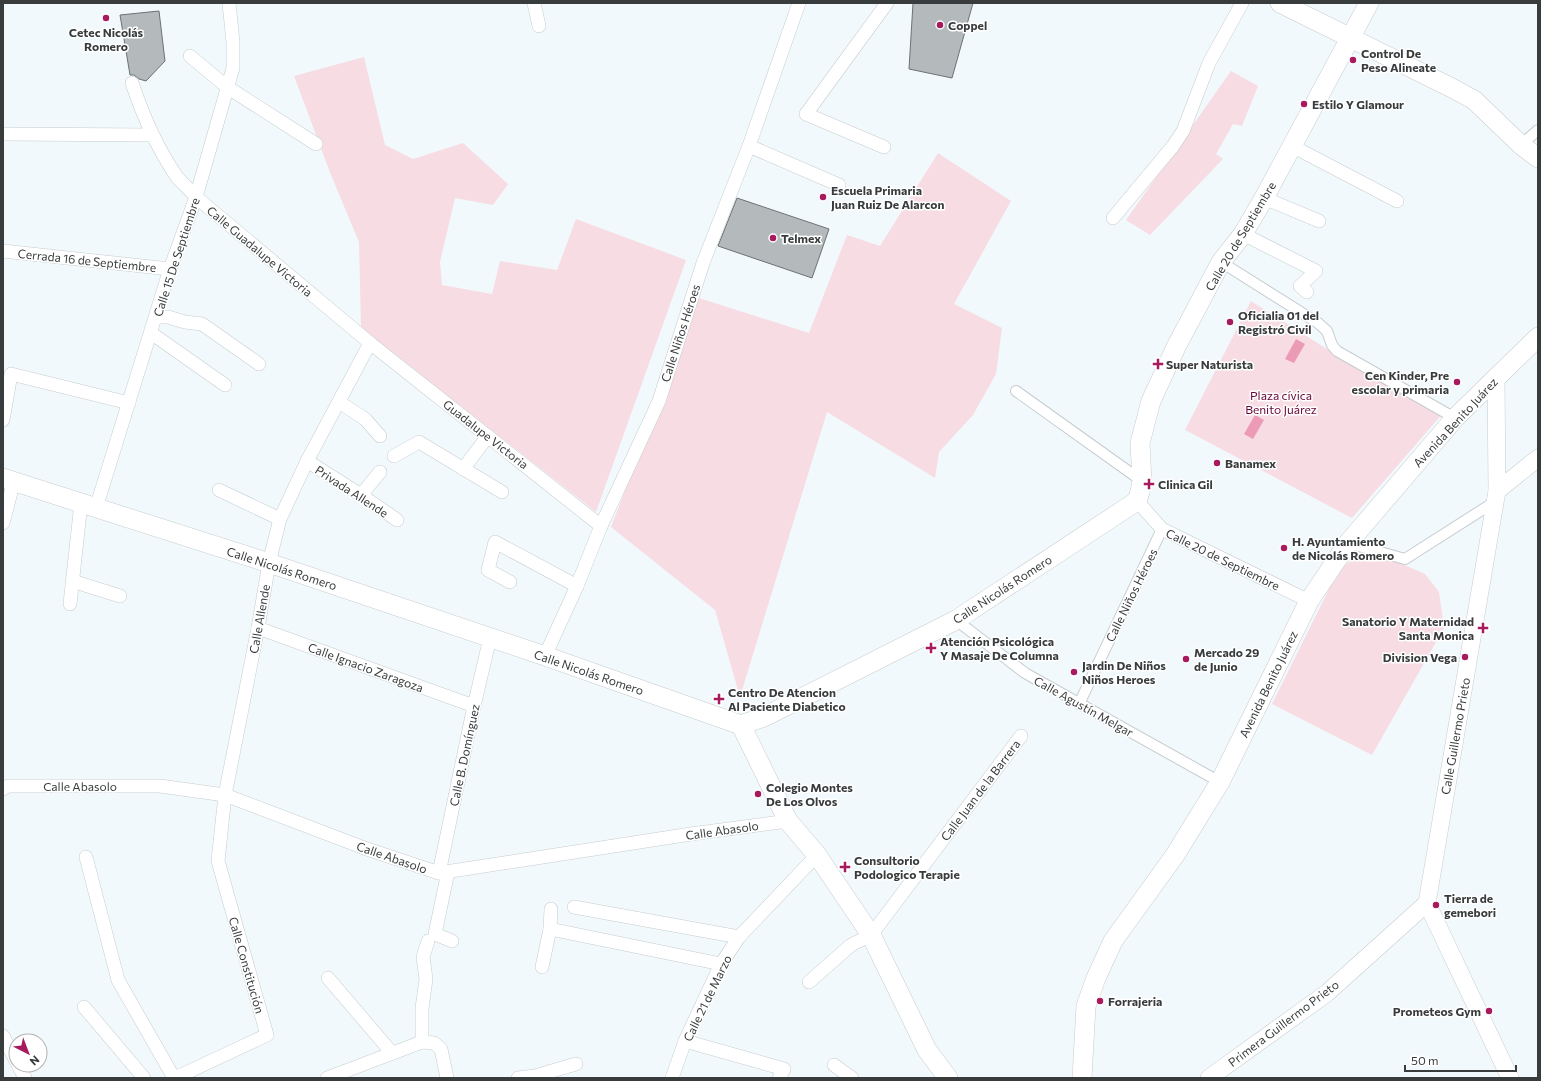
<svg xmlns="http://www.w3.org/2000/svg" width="1541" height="1081" viewBox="0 0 1541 1081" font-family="Commissioner,sans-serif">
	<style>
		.green { fill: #f7dce4 }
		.water { fill: #ec9bb6 }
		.building { fill: #b4babc; stroke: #6c7274 }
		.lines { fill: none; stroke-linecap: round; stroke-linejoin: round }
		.pedestrian-casing { stroke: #c6cccf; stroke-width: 12 }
		.minor-casing { stroke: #c6cccf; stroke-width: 14 }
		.tertiary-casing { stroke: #c6cccf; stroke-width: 18 }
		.secondary-casing { stroke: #c6cccf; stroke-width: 20 }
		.pedestrian { stroke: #fff; stroke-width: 10 }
		.minor { stroke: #fff; stroke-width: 13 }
		.tertiary { stroke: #fff; stroke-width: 17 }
		.secondary { stroke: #fff; stroke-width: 19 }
		.poi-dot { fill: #a71b5e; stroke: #fff; stroke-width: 1.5 }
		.labels { text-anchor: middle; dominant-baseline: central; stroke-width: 3; stroke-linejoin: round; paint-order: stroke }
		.poi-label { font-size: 12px; font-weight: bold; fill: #393c3d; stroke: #fff; text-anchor: start }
		.street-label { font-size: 12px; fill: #393c3d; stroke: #fff }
		.park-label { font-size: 12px; fill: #670537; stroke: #fff }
	</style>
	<rect width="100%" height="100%" fill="#f2f9fc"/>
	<g class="green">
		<polygon points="364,57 385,145 413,159 463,143 508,184 493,205 455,198 440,262 442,285 492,294 500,261 557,270 576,219 686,260 596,512 361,328 359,242 331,175 294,76"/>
		<polygon points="1231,71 1258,86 1242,126 1233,124 1216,154 1223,159 1150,235 1126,220"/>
		<polygon points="938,153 1011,201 954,304 1002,328 996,374 973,415 939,452 935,478 827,412 740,697 715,610 611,527 699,298 809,333 847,235 880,246"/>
		<polygon points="1251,301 1338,356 1444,412 1352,518 1185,430"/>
		<polygon points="1379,554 1425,574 1439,592 1444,628 1372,755 1272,704 1338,571 1355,557"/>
	</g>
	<g class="water">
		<polygon points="1296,339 1305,344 1294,363 1285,359"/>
		<polygon points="1255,415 1264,420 1253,439 1244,434"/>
	</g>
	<g class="building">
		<polygon points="913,3 973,3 952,78 909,69"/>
		<polygon points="159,11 165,61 146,81 139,79 134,75 130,75 120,15"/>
		<polygon points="737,198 829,229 812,278 718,246"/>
	</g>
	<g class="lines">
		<defs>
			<g id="pedestrian">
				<polyline points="1521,145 1538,130"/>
				<polyline points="1221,262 1318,323 1327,331 1332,345 1337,351 1455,418"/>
				<polyline points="1016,391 1142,481"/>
				<polyline points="1348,543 1405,559 1496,501"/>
				<polyline points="956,620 1025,673 1220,782"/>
				<polyline points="1079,704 1162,529"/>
			</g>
			<g id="minor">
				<polyline points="534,3 539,26"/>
				<polyline points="190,56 227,87 316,144"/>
				<path d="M132,83C143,116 157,148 177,177C183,184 190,190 196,197L370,343L601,526"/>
				<polyline points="3,134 152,135"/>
				<polyline points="749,146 839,185"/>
				<polyline points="1292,146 1397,201"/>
				<polyline points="884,147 806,114 887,3"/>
				<polyline points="1264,198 1319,221"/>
				<polyline points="1113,218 1173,146 1183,131 1209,63 1242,3"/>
				<polyline points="1243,234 1316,271 1300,286 1307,292"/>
				<polyline points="3,251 170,269"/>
				<polyline points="156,317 168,317 185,322 202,324 259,364"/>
				<polyline points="151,333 225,385"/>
				<polyline points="339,402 365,419 380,436"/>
				<polyline points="3,420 11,374 129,403"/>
				<polyline points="394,456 419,442 502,492"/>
				<polyline points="307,461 361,495 397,520"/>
				<polyline points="463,469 488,436"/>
				<polyline points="219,490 280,519"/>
				<polyline points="361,495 380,472"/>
				<polyline points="1137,501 1162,529 1309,601"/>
				<polyline points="96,508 170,269 196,197 233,68 233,42 229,3"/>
				<polyline points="3,523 14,481"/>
				<polyline points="72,581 120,596"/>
				<polyline points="510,582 488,570 495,542 577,586"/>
				<polyline points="70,604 81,503"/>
				<polyline points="258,628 474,706"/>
				<polyline points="545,656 577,586 601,526 659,401 703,263 749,146 799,3"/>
				<polyline points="3,789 8,786 160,786 225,795 367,849 439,873 691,834 788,821"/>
				<polyline points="86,857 118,980 174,1078"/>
				<polyline points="448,872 435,934 452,941"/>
				<polyline points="439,873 474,706 490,638"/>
				<polyline points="574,907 739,937"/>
				<polyline points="550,929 721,964"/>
				<polyline points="542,967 550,929 551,909"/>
				<polyline points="328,978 392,1053"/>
				<polyline points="809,982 851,945 871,935 1021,736"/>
				<polyline points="84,1007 144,1078"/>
				<polyline points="3,1036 16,1061"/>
				<polyline points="685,1041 784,1069 779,1078"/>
				<polyline points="422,1042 422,1008 426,979 423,957 428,941"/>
				<polyline points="18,1065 25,1078"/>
				<polyline points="834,1065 852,1078"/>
				<polyline points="175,1078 267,1035 218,861 225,795 258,628 269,563 280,519 307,461 370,343"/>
				<polyline points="327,1078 422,1042 434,1043 441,1049 447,1078"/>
				<polyline points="518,1078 535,1076 576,1064"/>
				<polyline points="672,1078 685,1041 721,964 739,937 817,855"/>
			</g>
			<g id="tertiary">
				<polyline points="1496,377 1497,491 1427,903 1510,1078"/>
				<polyline points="1497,491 1538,458"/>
				<polyline points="1209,1078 1327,993 1427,903"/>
			</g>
			<g id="secondary">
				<polyline points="1280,3 1452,88 1474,100 1521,145 1538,158"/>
				<polyline points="3,478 269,563 545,656 741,725 764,717 956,620 1137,501 1140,492 1142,481 1140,443 1151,401 1176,347 1221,262 1243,234 1264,198 1369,3"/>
				<polyline points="741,725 788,821 817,855 871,935 927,1050 948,1078"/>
				<polyline points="1082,1078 1086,1006 1096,978 1113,941 1175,855 1220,782 1309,601 1348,543 1455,418 1538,337"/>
			</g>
		</defs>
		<use href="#pedestrian" class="pedestrian-casing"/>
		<use href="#minor" class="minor-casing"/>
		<use href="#tertiary" class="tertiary-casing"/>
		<use href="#secondary" class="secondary-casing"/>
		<use href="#pedestrian" class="pedestrian"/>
		<use href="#minor" class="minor"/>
		<use href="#tertiary" class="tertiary"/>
		<use href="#secondary" class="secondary"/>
	</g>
	<g class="poi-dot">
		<circle cx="106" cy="18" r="4"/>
		<circle cx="940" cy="25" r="4"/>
		<circle cx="1353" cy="60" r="4"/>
		<circle cx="1304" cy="104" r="4"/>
		<circle cx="823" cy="197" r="4"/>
		<circle cx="773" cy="238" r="4"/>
		<circle cx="1230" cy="322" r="4"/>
		<path d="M1156 358h4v4h4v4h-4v4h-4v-4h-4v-4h4z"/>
		<circle cx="1457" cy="382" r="4"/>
		<circle cx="1217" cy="463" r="4"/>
		<path d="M1147 478h4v4h4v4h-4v4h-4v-4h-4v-4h4z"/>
		<circle cx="1284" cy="548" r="4"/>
		<path d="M1481 622h4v4h4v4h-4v4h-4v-4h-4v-4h4z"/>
		<path d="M929 642h4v4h4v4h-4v4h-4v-4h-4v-4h4z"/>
		<circle cx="1465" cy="657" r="4"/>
		<circle cx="1186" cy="659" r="4"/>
		<circle cx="1074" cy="672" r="4"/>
		<path d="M717 693h4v4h4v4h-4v4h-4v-4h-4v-4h4z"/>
		<circle cx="758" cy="794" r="4"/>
		<path d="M843 861h4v4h4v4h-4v4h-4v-4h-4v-4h4z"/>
		<circle cx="1436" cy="905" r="4"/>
		<circle cx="1100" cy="1001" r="4"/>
		<circle cx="1489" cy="1011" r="4"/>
	</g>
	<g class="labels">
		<g class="poi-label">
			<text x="948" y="25">Coppel</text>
			<text x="106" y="32" text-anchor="middle">Cetec Nicolás<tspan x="106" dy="14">Romero</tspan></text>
			<text x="1361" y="53">Control De<tspan x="1361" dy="14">Peso Alineate</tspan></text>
			<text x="1312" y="104">Estilo Y Glamour</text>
			<text x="831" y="190">Escuela Primaria<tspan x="831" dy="14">Juan Ruiz De Alarcon</tspan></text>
			<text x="781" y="238">Telmex</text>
			<text x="1238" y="315">Oficialia 01 del<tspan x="1238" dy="14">Registró Civil</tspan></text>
			<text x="1166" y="364">Super Naturista</text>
			<text x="1449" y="375" text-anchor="end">Cen Kinder, Pre<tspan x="1449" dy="14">escolar y primaria</tspan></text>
			<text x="1225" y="463">Banamex</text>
			<text x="1158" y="484">Clinica Gil</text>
			<text x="1292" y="541">H. Ayuntamiento<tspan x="1292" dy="14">de Nicolás Romero</tspan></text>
			<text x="1474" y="621" text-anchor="end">Sanatorio Y Maternidad<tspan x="1474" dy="14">Santa Monica</tspan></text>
			<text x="940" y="641">Atención Psicológica<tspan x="940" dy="14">Y Masaje De Columna</tspan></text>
			<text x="1194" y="652">Mercado 29<tspan x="1194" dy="14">de Junio</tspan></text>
			<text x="1457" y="657" text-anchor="end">Division Vega</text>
			<text x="1082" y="665">Jardin De Niños<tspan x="1082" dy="14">Niños Heroes</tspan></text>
			<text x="728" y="692">Centro De Atencion<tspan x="728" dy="14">Al Paciente Diabetico</tspan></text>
			<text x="766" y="787">Colegio Montes<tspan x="766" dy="14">De Los Olvos</tspan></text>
			<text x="854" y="860">Consultorio<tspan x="854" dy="14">Podologico Terapie</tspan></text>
			<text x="1444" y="898">Tierra de<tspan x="1444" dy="14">gemebori</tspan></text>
			<text x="1108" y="1001">Forrajeria</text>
			<text x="1481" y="1011" text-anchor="end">Prometeos Gym</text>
		</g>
		<g class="street-label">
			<text transform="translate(1240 236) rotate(-59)">Calle 20 de Septiembre</text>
			<text transform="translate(260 251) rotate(40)">Calle Guadalupe Victoria</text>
			<text transform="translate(176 257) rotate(-72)">Calle 15 De Septiembre</text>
			<text transform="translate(87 260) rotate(6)">Cerrada 16 de Septiembre</text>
			<text transform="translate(680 333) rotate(-72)">Calle Niños Héroes</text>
			<text transform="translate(1455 422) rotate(-47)">Avenida Benito Juárez</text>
			<text transform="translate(486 434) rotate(38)">Guadalupe Victoria</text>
			<text transform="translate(352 491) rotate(33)">Privada Allende</text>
			<text transform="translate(1223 559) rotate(26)">Calle 20 de Septiembre</text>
			<text transform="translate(282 568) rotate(18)">Calle Nicolás Romero</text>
			<text transform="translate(1002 589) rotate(-33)">Calle Nicolás Romero</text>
			<text transform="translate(1131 595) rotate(-64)">Calle Niños Héroes</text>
			<text transform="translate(259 619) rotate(-80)">Calle Allende</text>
			<text transform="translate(366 667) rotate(20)">Calle Ignacio Zaragoza</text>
			<text transform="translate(589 672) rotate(19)">Calle Nicolás Romero</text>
			<text transform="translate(1268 684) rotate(-64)">Avenida Benito Juárez</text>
			<text transform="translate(1084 706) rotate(29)">Calle Agustín Melgar</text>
			<text transform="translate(1455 736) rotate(-80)">Calle Guillermo Prieto</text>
			<text transform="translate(464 755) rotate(-78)">Calle B. Domínguez</text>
			<text x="80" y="786">Calle Abasolo</text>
			<text transform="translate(980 790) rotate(-53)">Calle Juan de la Barrera</text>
			<text transform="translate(722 830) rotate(-8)">Calle Abasolo</text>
			<text transform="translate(392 857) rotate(19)">Calle Abasolo</text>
			<text transform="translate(247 965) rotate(74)">Calle Constitución</text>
			<text transform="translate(707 998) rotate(-64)">Calle 21 de Marzo</text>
			<text transform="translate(1283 1023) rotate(-37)">Primera Guillermo Prieto</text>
		</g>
		<g class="park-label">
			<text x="1281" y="395">Plaza cívica<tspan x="1281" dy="14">Benito Juárez</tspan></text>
		</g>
	</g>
	<rect width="1541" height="1081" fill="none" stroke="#393c3d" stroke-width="8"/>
	<g transform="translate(28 1053) rotate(138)"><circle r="19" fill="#ffffff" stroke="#b0b1b1"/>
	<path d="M0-3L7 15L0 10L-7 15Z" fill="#a71b5e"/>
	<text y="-6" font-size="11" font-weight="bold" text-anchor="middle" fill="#393c3d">N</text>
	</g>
	<path d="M1405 1065v6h111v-6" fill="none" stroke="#393c3d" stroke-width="2"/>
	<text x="1411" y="1065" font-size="12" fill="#393c3d" stroke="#ffffff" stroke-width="3" paint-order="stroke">50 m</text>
</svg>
